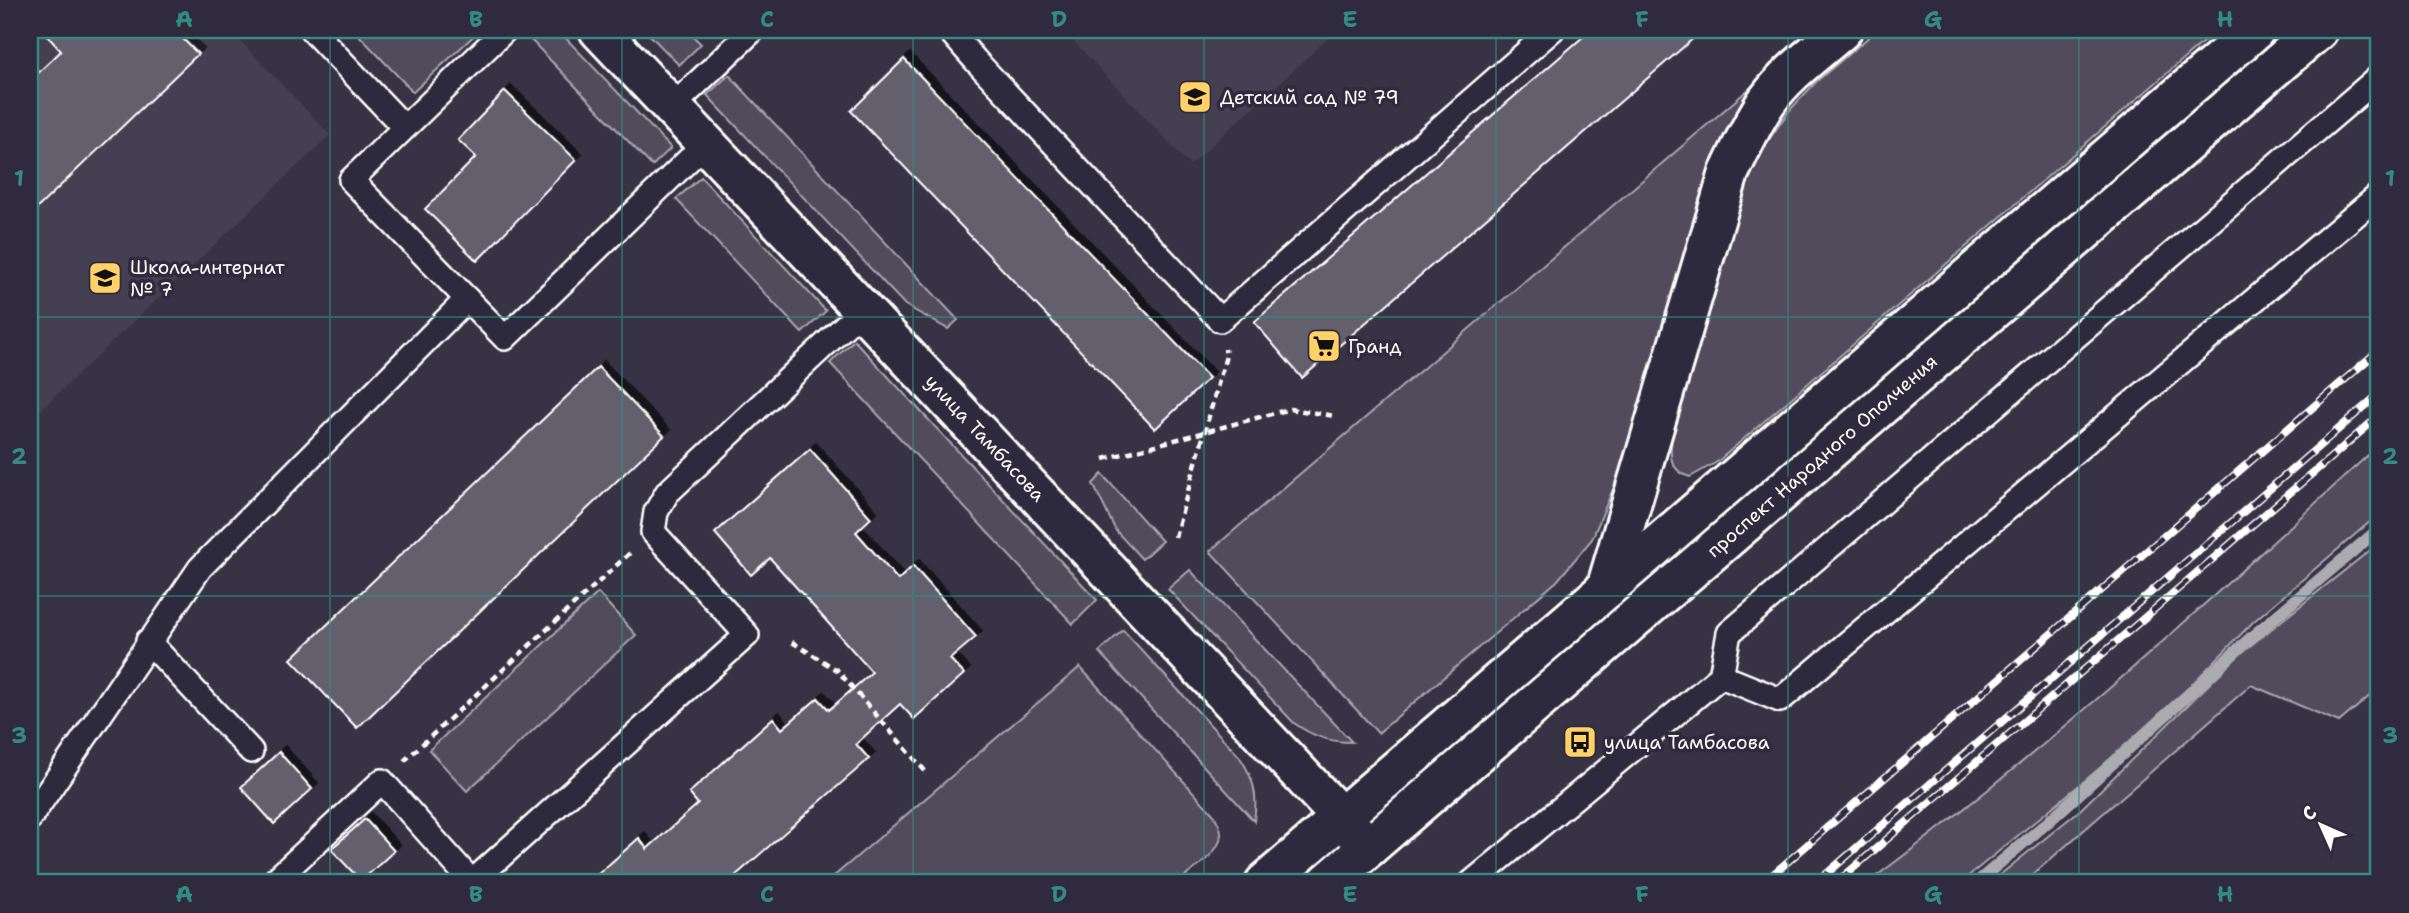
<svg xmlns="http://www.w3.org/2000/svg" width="2409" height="913" viewBox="0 0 2409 913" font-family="'Shantell Sans',sans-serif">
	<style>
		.built { fill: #444051 }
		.green { fill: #514c5c; stroke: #a8a6ae; stroke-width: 2 }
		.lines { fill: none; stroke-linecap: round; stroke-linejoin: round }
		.stream { stroke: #adabb2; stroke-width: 12 }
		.building { fill: #635f6d; stroke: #fff; stroke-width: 2; filter: url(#shadow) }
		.lane-casing { stroke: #fff; stroke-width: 28 }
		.street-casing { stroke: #fff; stroke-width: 44 }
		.secondary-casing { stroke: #fff; stroke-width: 44 }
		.path { stroke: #fff; stroke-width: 4.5; stroke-dasharray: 7 5; stroke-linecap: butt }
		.lane { stroke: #2f2a3d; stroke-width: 23 }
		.street { stroke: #2f2a3d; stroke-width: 38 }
		.secondary { stroke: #2f2a3d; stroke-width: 38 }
		.rail-casing { stroke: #fff; stroke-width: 8 }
		.rail { stroke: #2f2a3d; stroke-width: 5; stroke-dasharray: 16; stroke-linecap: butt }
		.grid { fill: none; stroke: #338b84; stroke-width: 2; stroke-opacity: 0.55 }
		.labels { text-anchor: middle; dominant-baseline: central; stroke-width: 7; stroke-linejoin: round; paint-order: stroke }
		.poi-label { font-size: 19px; fill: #fff; stroke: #2f2a3d; text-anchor: start }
		.street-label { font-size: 19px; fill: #fff; stroke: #2f2a3d }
		.neatline { fill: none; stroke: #338b84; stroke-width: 2.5 }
		.grid-label { font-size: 23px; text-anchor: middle; font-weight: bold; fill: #338b84 }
	</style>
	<defs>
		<filter id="shadow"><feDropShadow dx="6" dy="-6" stdDeviation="0" flood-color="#0009"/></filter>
	</defs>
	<rect width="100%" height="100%" fill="#373345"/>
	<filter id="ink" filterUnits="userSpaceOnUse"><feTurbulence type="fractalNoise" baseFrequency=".0143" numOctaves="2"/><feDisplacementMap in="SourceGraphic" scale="14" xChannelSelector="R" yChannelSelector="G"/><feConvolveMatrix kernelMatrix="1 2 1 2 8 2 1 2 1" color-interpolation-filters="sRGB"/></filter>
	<g filter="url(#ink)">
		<g class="built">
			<polygon points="30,30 230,30 330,135 30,420"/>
			<polygon points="1063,30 1337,30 1190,165"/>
		</g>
		<g class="green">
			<polygon points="354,30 480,30 413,92"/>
			<polygon points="538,30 558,30 671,148 652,166 529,38"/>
			<polygon points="645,30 687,30 701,44 679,65"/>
			<path d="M1877,30H2217L1717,462L1690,477C1665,469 1670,448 1674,427L1748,181L1768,141L1789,111L1817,81Z"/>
			<polygon points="729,75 958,320 948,329 905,305 707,95"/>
			<polygon points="1757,82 1723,145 1615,484 1592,539 1557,581 1378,733 1210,551"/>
			<polygon points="701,177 826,311 802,333 676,199"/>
			<polygon points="854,340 1097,600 1073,624 830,363"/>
			<path d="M2379,445V514L2254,621L2150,727L1960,883H1867C2048,750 2214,597 2379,445Z"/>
			<polygon points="1102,474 1162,541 1142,559 1116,531 1093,484"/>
			<polygon points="2379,543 2379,688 2339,722 2251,685 2023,883 1990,883 2080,810 2240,654"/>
			<path d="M1190,570L1352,742C1329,742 1312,736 1294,723L1168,589Z"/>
			<polygon points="598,593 636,635 467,791 429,750"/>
			<path d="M1123,630L1239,756C1254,778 1258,795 1254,821L1099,652Z"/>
			<path d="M1080,667L1215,816C1217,822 1221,827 1221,833C1222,853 1190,872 1176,883H826Z"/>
		</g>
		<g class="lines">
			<polyline class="stream" points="1976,883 2048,822 2255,634 2379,529"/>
		</g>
		<g class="building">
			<polygon points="42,30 174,30 198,54 30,215 30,81 61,51"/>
			<polygon points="1591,30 1703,30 1302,378 1254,322"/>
			<polygon points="904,59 1209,378 1155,429 851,111"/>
			<polygon points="505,91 576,160 477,261 425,209 476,157 458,140"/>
			<polygon points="598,367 664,436 357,728 291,659"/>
			<polygon points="810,449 871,518 856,532 898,580 913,566 976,637 950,659 964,674 914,719 900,704 879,723 856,744 869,759 727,883 588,883 639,838 647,849 698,804 689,793 773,718 782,729 818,698 829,710 872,672 770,558 751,575 715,533"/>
			<polygon points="279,752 312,789 274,824 241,787"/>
			<polygon points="365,819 394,851 361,881 331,849"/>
		</g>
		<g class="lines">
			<defs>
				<g id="lane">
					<polyline points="312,30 404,127"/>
					<polyline points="505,30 351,180 505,338 706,143"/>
					<polyline points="949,30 976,61 1220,320 1552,30"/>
					<polyline points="672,107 753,30"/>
					<polyline points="148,641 251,751"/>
					<polyline points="1721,676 1780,700 2379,195"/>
					<polyline points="30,818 200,568 467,299"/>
					<polyline points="272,883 382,781 472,882 747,635 653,532 656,512 667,493 863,309"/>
					<polyline points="1471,883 1721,676 1729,633 2379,77"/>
				</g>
				<g id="street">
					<polyline points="599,30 1369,847"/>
					<path d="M1606,589L1729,173C1741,148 1752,123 1767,101C1787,73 1817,52 1842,30"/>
				</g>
				<g id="secondary">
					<polyline points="1265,883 2255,30"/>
					<polyline points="1327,883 2318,30"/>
				</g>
			</defs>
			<use href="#lane" class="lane-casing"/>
			<use href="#street" class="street-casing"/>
			<use href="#secondary" class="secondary-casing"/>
			<g class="path">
				<polyline points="1104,459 1290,409 1335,416"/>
				<polyline points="1175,537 1226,356 1225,349"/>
				<polyline points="792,642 837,670 926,772"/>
				<polyline points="404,761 630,553"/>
			</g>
			<use href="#lane" class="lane"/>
			<use href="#street" class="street"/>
			<use href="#secondary" class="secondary"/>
			<defs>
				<g id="rail">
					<polyline points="1763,883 2379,350"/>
					<polyline points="1816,883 2379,394"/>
					<polyline points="1836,883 2379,416"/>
				</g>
			</defs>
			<use href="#rail" class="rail-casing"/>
			<use href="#rail" class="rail"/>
		</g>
	</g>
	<path class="grid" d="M330,30V883M622,30V883M913,30V883M1204,30V883M1496,30V883M1788,30V883M2079,30V883M30,317H2379M30,596H2379"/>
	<defs>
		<symbol id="school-square" viewBox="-11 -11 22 22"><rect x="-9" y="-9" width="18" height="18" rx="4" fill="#ffd166" stroke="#2f2a3d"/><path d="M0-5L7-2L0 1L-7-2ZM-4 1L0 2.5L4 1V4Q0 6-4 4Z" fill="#111"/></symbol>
		<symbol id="supermarket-square" viewBox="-11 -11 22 22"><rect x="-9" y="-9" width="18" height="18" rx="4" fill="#ffd166" stroke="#2f2a3d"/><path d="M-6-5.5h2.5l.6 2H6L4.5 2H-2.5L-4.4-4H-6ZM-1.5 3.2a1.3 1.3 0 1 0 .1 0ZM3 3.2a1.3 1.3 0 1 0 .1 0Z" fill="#111"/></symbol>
		<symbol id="bus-square" viewBox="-11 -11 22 22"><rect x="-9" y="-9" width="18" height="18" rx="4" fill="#ffd166" stroke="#2f2a3d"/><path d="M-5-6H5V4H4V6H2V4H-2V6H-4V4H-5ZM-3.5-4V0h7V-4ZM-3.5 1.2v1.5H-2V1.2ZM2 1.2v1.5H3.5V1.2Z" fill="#111"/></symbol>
	</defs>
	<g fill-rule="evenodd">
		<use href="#school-square" x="1176" y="78" width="38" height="38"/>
		<use href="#school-square" x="86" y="259" width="38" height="38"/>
		<use href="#supermarket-square" x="1305" y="327" width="38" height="38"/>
		<use href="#bus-square" x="1561" y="723" width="38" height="38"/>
	</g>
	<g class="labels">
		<g class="poi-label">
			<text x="1220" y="97">Детский сад № 79</text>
			<text x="130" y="267">Школа-интернат<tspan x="130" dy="22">№ 7</tspan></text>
			<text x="1348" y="346">Гранд</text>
			<text x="1604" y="742">улица Тамбасова</text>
		</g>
		<g class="street-label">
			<text transform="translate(985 438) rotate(47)">улица Тамбасова</text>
			<text transform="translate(1822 456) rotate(-41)">проспект Народного Ополчения</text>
		</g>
	</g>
	<rect width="2409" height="913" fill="none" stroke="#2f2a3d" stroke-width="77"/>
	<g transform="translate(2321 825) rotate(315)" stroke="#2f2a3d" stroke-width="5" paint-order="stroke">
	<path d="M0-5L12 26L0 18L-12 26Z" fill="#ffffff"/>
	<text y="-10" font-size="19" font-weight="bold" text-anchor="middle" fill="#ffffff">С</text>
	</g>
	<rect x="38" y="38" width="2332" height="836" class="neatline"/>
	<g class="grid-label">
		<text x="184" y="27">A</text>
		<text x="476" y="27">B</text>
		<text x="767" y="27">C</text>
		<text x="1059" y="27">D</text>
		<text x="1350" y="27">E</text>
		<text x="1642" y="27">F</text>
		<text x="1933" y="27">G</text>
		<text x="2225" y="27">H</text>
		<text x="19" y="186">1</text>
		<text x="2390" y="186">1</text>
		<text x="19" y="464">2</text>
		<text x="2390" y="464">2</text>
		<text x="19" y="743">3</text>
		<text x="2390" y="743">3</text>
		<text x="184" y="902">A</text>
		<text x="476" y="902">B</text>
		<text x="767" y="902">C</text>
		<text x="1059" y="902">D</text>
		<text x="1350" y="902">E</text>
		<text x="1642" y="902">F</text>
		<text x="1933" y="902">G</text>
		<text x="2225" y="902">H</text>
	</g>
</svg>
